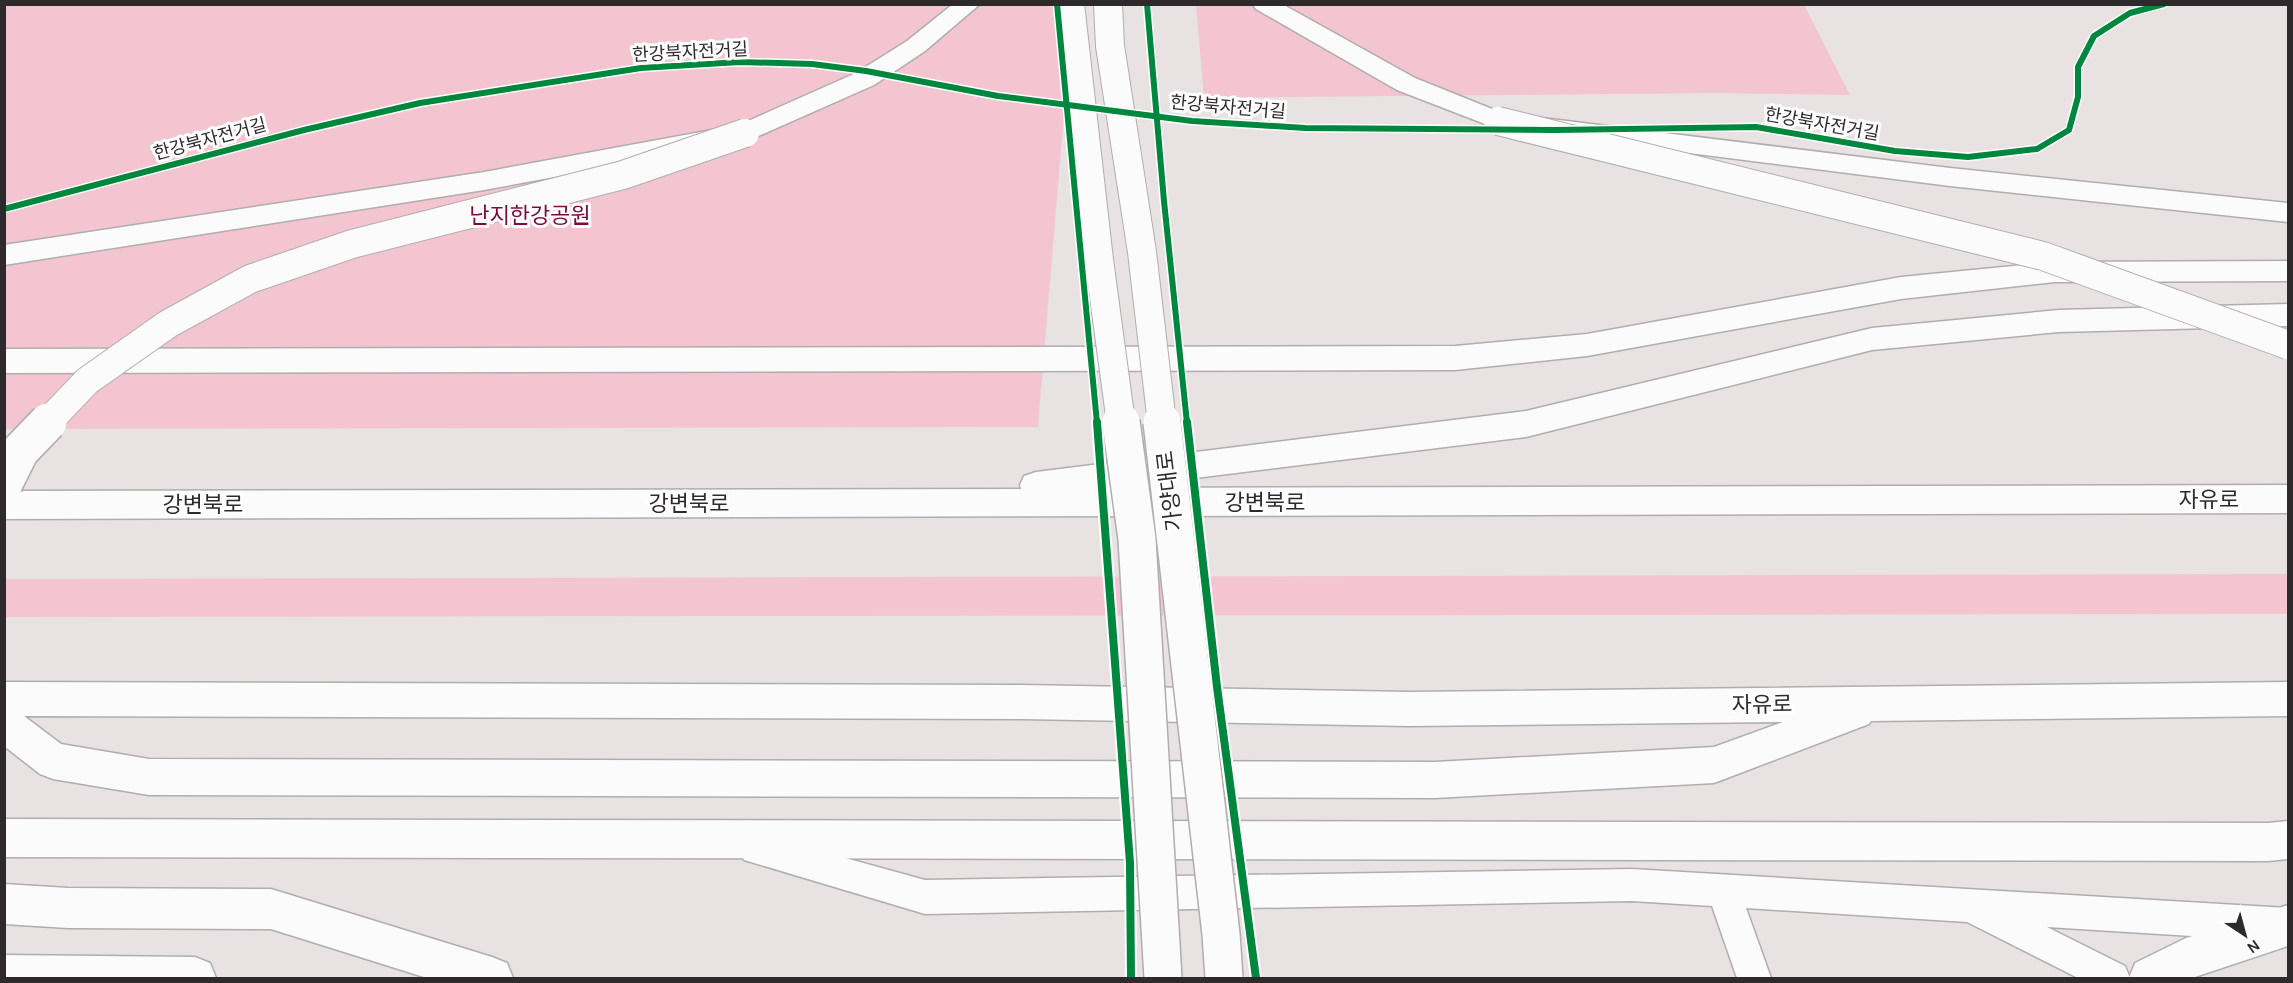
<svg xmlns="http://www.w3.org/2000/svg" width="2293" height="983" viewBox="0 0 2293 983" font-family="Karla,'Noto Sans KR',sans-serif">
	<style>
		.green { fill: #f3c5d1 }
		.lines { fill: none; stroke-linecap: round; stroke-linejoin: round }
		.service-casing { stroke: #b1acad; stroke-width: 3 }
		.trunk-casing { stroke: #b1acad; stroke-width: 3 }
		.service { fill: #fcfbfb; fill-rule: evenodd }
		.trunk { fill: #fcfbfb; fill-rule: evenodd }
		.primary-bridge-far1-casing { stroke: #b1acad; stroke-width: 30; stroke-linecap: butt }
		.primary-bridge-casing { stroke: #b1acad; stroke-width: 40; stroke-linecap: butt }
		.trunk-bridge-far1-casing { stroke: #b1acad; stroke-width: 30; stroke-linecap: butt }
		.trunk-bridge-casing { stroke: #b1acad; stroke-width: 40; stroke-linecap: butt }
		.primary-bridge-far1 { stroke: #fcfbfb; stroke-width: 28 }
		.primary-bridge { stroke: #fcfbfb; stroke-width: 37 }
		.trunk-bridge-far1 { stroke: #fcfbfb; stroke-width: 28 }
		.trunk-bridge { stroke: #fcfbfb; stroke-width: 37 }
		.cycleway-far1-casing { stroke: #fff; stroke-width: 9 }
		.cycleway-casing { stroke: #fff; stroke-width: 12 }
		.cycleway-far1 { stroke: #00873e; stroke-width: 6 }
		.cycleway { stroke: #00873e; stroke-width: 8 }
		.labels { text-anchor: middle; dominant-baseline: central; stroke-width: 6; stroke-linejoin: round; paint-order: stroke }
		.far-street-label { font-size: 18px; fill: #2e2a2b; stroke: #fff }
		.park-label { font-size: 22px; fill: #7d0a3e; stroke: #fff }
		.street-label { font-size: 22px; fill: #2e2a2b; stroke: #fff }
	</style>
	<rect width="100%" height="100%" fill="#e8e2e3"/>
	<g class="green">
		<polygon points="4,5 1073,5 1038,427 5,429"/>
		<polygon points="1196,5 1804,5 1850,95 1716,93 1204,98"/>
		<polygon points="2288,574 2288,614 5,617 4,579"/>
	</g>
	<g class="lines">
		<defs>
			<polygon id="service" points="755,833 925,880 1632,869 2288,908 2288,942 2047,927 2125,966 2130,978 2078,978 1967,922 1746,908 1771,978 1737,978 1712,906 1632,901 925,914 744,860 739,849 744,838"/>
			<g id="trunk">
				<polygon points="953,4 980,4 925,51 874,85 745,142 484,190 4,265 4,245 484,172 739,125 856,73 907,41"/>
				<polygon points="1252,4 1282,4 1415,78 1502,113 1950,168 2288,203 2288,222 1950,186 1498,129 1397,90 1256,9"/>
				<polygon points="2288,261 2288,281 2055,282 1901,299 1587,356 1455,370 4,373 4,349 1455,346 1587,334 1901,277 2055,262"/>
				<polygon points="2288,304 2288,326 2059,332 1872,350 1526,437 1115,488 2288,485 2288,513 4,519 4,491 1021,489 1020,485 1024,476 1036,472 1526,411 1872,328 2059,310"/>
				<path d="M4,682L1022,685L1409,692L2288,682V716L1871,721L1869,724L1714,783L1435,798L149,795L53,779L40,774L4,746ZM24,716L1022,719L1409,726L1783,722L1714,747L1435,762L149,759L61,744Z"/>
				<polygon points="4,819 2268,823 2288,821 2288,859 2268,861 4,857"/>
				<polygon points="4,884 68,888 271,889 492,957 507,963 513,978 427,978 271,929 68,928 4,924"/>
				<polygon points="2288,905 2288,946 2192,978 2129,978 2135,963 2186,938"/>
				<polygon points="4,955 195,957 210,963 216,978 4,978"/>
			</g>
		</defs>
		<use href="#service" class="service-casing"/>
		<use href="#trunk" class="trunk-casing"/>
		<use href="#service" class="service"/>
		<use href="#trunk" class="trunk"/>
		<defs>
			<g id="primary-bridge-far1">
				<polyline points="1070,4 1099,260 1121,423"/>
				<polyline points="1108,4 1110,46 1142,252 1162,423"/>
			</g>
			<g id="primary-bridge">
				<polyline points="1121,422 1137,539 1163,978"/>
				<polyline points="1162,422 1221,934 1224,978"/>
			</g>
			<g id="trunk-bridge-far1">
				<polyline points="1498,121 2043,256 2288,345"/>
				<polyline points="47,423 87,381 168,324 250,279 352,244 623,175 745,133"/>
			</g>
			<polyline id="trunk-bridge" points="4,483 20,451 48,422"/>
		</defs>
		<use href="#primary-bridge-far1" class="primary-bridge-far1-casing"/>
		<use href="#primary-bridge" class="primary-bridge-casing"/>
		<use href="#trunk-bridge-far1" class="trunk-bridge-far1-casing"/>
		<use href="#trunk-bridge" class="trunk-bridge-casing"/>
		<use href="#primary-bridge-far1" class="primary-bridge-far1"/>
		<use href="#primary-bridge" class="primary-bridge"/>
		<use href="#trunk-bridge-far1" class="trunk-bridge-far1"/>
		<use href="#trunk-bridge" class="trunk-bridge"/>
		<defs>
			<g id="cycleway-far1">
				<polyline points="1057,4 1097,423"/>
				<polyline points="1147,4 1164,201 1187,423"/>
				<polyline points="4,209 304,130 420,103 641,68 740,62 812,64 866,71 998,96 1192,121 1305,128 1556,130 1756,127 1895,151 1968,157 2037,149 2069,130 2078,97 2078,67 2094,36 2130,13 2164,4"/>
			</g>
			<g id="cycleway">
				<polyline points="1097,422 1130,863 1131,978"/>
				<polyline points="1187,422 1217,687 1256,978"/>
			</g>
		</defs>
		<use href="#cycleway-far1" class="cycleway-far1-casing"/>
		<use href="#cycleway" class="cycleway-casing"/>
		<use href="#cycleway-far1" class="cycleway-far1"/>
		<use href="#cycleway" class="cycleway"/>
	</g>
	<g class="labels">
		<g class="far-street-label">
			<text transform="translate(690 52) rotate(-3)">한강북자전거길</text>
			<text transform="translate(1228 107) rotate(5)">한강북자전거길</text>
			<text transform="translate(1822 124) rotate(10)">한강북자전거길</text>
			<text transform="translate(210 139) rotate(-15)">한강북자전거길</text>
		</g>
		<g class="park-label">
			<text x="530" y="216">난지한강공원</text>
		</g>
		<g class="street-label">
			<text transform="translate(1170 491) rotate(-97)">가양대로</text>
			<text x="2209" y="500">자유로</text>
			<text x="1265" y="503">강변북로</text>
			<text x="689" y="504">강변북로</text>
			<text x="203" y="505">강변북로</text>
			<text transform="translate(1762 705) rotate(-1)">자유로</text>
		</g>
	</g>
	<rect width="2293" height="983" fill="none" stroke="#2e2a2b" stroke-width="12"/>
	<g transform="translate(2245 935) rotate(144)" stroke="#ffffff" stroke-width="4.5" paint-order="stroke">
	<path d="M0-4.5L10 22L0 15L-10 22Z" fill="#2e2a2b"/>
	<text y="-9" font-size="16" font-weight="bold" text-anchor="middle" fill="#2e2a2b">N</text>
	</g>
</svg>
